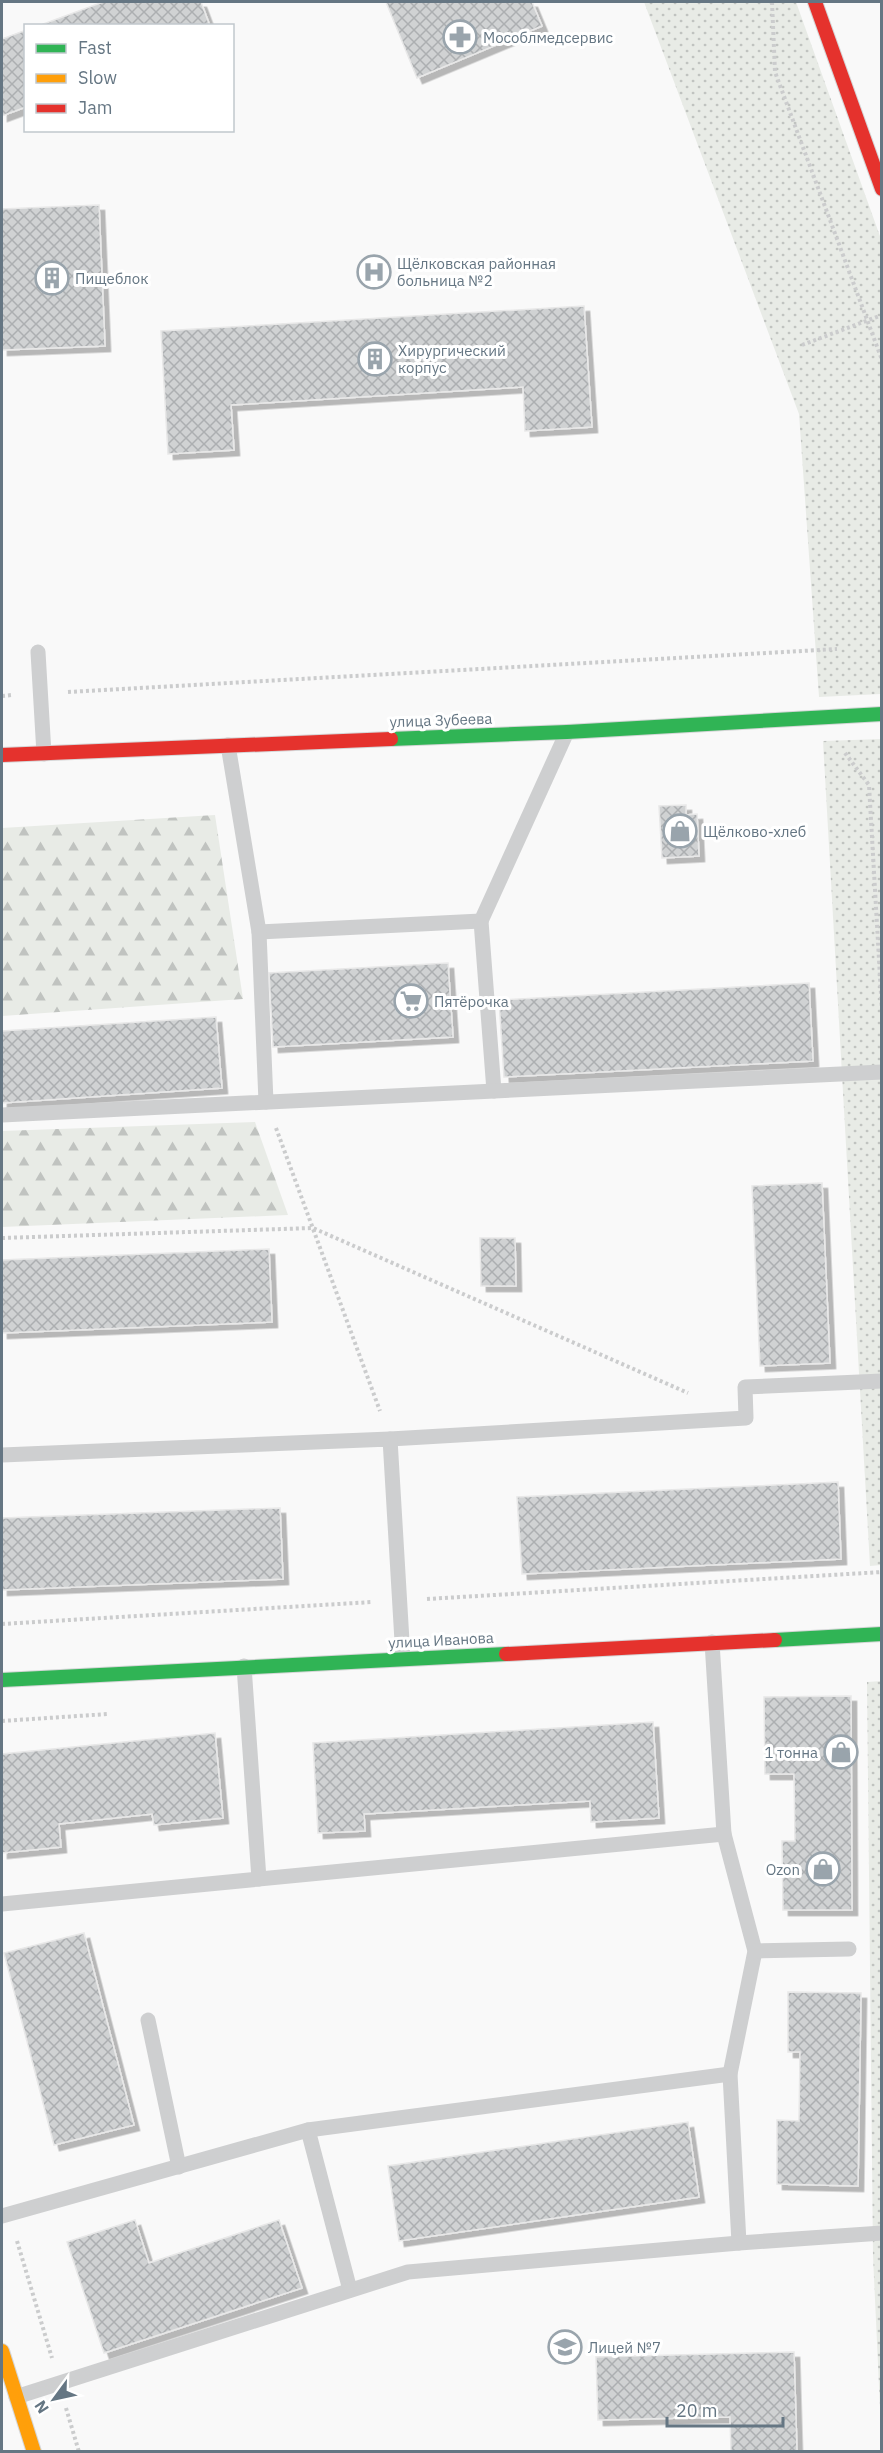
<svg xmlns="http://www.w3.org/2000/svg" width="883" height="2453" viewBox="0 0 883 2453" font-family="'IBM Plex Sans',sans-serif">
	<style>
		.forest { fill: url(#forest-firs) }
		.park { fill: url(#park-dots) }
		.building { fill: url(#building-cross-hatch); stroke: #e8e8e8; stroke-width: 1.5; filter: url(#shadow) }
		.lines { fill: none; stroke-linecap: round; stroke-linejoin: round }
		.fast-casing { stroke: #d5d6d7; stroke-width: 16 }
		.slow-casing { stroke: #d5d6d7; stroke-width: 16 }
		.jam-casing { stroke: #d5d6d7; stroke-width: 16 }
		.path { stroke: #cbcccd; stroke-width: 4; stroke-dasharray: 3 3; stroke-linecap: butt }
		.lane { stroke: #cecfd0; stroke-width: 15 }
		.fast { stroke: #30b455; stroke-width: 14 }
		.slow { stroke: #ff9f0a; stroke-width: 14 }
		.jam { stroke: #e5322d; stroke-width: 14 }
		.labels { text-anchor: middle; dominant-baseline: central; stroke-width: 6; stroke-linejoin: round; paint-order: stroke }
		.poi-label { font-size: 15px; fill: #657683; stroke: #fff; text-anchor: start }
		.street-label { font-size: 15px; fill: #657683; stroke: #fff }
	</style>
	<defs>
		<pattern id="forest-firs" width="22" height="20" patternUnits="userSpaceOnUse" patternTransform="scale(1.5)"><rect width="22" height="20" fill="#e8ebe6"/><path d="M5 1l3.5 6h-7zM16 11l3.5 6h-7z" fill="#c0c3c0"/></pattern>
		<pattern id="park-dots" width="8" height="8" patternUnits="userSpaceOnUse" patternTransform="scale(1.5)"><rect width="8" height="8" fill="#e8ebe6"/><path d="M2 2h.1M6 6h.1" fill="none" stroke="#c0c3c0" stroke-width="1.8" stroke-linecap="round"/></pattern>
		<pattern id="building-cross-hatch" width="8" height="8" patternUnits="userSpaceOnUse" patternTransform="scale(1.5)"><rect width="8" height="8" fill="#d0d2d3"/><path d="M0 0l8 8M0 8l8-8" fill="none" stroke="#acafb1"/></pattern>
		<filter id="shadow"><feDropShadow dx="5.5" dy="5.5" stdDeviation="0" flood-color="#0004"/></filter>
	</defs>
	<rect width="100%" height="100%" fill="#f9f9f9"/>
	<g class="forest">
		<polygon points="215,815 243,999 2,1016 2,828"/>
		<polygon points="255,1122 288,1215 2,1227 2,1131"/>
	</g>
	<g class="park">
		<polygon points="644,2 796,2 881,239 881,694 819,697 799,414"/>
		<polygon points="881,739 881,1565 870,1566 823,741"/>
		<polygon points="882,1681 881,2429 873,2256 867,1682"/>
	</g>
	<g class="building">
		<polygon points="103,2 201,2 210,26 38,26"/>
		<polygon points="386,2 532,2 542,26 417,78"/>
		<polygon points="26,30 26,107 2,116 2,39"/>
		<polygon points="99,205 105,346 2,350 2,209"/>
		<polygon points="584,306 592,427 525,431 523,387 231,405 234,450 168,454 161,331"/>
		<polygon points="686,805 686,815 697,814 699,856 662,858 659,806"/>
		<polygon points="448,963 453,1037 273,1047 269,973"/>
		<polygon points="809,983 813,1061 504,1077 499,1000"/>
		<polygon points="216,1017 222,1088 2,1103 2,1031"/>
		<polygon points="822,1183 830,1363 760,1366 752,1186"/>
		<polygon points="480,1238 515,1238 516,1286 481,1286"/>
		<polygon points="269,1249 272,1322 2,1333 2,1260"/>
		<polygon points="838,1482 841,1559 522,1574 517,1497"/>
		<polygon points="280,1508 283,1579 2,1590 2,1518"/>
		<polygon points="851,1696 852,1910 783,1910 782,1841 795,1841 794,1774 765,1774 764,1697"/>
		<polygon points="653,1722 659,1818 591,1822 590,1801 364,1814 365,1831 318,1833 313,1743"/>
		<polygon points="215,1733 223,1818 154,1825 152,1814 59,1824 61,1847 2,1853 2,1754"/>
		<polygon points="84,1933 134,2125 54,2145 4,1953"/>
		<polygon points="788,1992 861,1993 858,2186 777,2184 777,2120 799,2121 800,2052 788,2052"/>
		<polygon points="688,2122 699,2197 399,2241 388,2166"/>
		<polygon points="135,2220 149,2263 279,2220 302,2288 104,2353 67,2242"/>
		<polygon points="794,2352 797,2452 731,2452 730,2417 598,2420 596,2357"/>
	</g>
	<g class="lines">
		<defs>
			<g id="fast">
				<polyline points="391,739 567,732 882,714"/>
				<polyline points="775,1640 882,1634"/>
				<polyline points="2,1680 506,1654"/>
			</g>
			<polyline id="slow" points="2,2351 34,2452"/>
			<g id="jam">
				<polyline points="815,2 882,189"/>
				<polyline points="2,755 391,739"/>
				<polyline points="506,1654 775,1640"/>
			</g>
		</defs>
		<use href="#fast" class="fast-casing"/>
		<use href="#slow" class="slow-casing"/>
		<use href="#jam" class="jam-casing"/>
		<g class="path">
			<polyline points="772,2 775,72 882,360"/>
			<polyline points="802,345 882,315"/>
			<polyline points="68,692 837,649"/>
			<polyline points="2,696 12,695"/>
			<polyline points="845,753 869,785 882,1012"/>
			<polyline points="276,1128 380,1411"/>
			<polyline points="2,1238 313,1228 688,1393"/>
			<polyline points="427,1599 882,1572"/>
			<polyline points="2,1624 372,1602"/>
			<polyline points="2,1721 108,1714"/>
			<polyline points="17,2241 52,2358"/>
			<polyline points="66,2408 79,2452"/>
		</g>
		<g class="lane">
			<polyline points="38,652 44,754"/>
			<polyline points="228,745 259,932 481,921 567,732"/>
			<polyline points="481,921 494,1091"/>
			<polyline points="259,932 266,1102"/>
			<polyline points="2,1115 882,1072"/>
			<polyline points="390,1439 746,1418 745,1387 882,1381"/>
			<polyline points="2,1455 390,1439 403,1658"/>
			<polyline points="712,1642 724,1834 755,1951 730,2074 739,2243"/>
			<polyline points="244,1666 259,1879"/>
			<polyline points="2,1904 724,1834"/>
			<polyline points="755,1951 849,1949"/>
			<polyline points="148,2020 179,2167"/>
			<polyline points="308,2130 350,2290"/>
			<polyline points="2,2216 308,2130 730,2074"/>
			<polyline points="16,2397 408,2272 739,2243 882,2233"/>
		</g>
		<use href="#fast" class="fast"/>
		<use href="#slow" class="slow"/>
		<use href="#jam" class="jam"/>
	</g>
	<defs>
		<symbol id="pharmacy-ring" viewBox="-11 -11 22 22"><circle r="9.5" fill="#fff" stroke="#99a4ac" stroke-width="1.5"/><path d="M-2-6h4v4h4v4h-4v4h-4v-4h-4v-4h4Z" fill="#99a4ac"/></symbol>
		<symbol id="hospital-ring" viewBox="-11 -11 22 22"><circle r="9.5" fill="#fff" stroke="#99a4ac" stroke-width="1.5"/><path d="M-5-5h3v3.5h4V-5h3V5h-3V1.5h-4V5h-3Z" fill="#99a4ac"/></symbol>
		<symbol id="building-ring" viewBox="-11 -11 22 22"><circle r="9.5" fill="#fff" stroke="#99a4ac" stroke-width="1.5"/><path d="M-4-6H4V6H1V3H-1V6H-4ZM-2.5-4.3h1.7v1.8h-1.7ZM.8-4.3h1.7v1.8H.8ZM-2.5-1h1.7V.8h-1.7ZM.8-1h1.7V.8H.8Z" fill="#99a4ac"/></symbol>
		<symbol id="shop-ring" viewBox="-11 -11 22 22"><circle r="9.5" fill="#fff" stroke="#99a4ac" stroke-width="1.5"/><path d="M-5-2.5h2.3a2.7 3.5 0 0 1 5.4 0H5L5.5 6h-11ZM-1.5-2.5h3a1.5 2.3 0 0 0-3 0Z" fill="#99a4ac"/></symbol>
		<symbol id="supermarket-ring" viewBox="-11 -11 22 22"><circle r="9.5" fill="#fff" stroke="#99a4ac" stroke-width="1.5"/><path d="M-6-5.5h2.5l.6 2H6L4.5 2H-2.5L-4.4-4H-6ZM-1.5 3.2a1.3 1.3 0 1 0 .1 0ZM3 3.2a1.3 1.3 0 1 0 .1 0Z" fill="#99a4ac"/></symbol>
		<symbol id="school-ring" viewBox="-11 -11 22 22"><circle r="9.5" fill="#fff" stroke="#99a4ac" stroke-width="1.5"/><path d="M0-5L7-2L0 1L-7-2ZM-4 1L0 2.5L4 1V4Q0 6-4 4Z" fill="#99a4ac"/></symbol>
	</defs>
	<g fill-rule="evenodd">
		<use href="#pharmacy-ring" x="441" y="18" width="38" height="38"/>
		<use href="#hospital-ring" x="355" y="253" width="38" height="38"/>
		<use href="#building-ring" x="33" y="259" width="38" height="38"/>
		<use href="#building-ring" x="356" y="340" width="38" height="38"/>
		<use href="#shop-ring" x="661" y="812" width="38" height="38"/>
		<use href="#supermarket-ring" x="392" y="982" width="38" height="38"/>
		<use href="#shop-ring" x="822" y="1733" width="38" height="38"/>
		<use href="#shop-ring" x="804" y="1850" width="38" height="38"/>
		<use href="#school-ring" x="546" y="2328" width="38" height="38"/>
	</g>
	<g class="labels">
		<g class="poi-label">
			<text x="483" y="37">Мособлмедсервис</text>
			<text x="397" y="263">Щёлковская районная<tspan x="397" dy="17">больница №2</tspan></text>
			<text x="75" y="278">Пищеблок</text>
			<text x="398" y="350">Хирургический<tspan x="398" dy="17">корпус</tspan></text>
			<text x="703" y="831">Щёлково-хлеб</text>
			<text x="434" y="1001">Пятёрочка</text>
			<text x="818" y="1752" text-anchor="end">1 тонна</text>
			<text x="800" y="1869" text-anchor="end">Ozon</text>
			<text x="588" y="2347">Лицей №7</text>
		</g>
		<g class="street-label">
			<text transform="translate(441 720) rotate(-2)">улица Зубеева</text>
			<text transform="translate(441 1640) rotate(-3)">улица Иванова</text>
		</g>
	</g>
	<rect width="883" height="2453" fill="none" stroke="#657683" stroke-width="6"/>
	<rect x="24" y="24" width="210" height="108" fill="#ffffff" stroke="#c1c8cd" stroke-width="1.5"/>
	<rect x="36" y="44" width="30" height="9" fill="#30b455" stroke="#c1c8cd" stroke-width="1.5"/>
	<text x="78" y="54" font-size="18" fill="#657683">Fast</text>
	<rect x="36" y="74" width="30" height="9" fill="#ff9f0a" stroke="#c1c8cd" stroke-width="1.5"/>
	<text x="78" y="84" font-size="18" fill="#657683">Slow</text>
	<rect x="36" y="104" width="30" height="9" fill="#e5322d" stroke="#c1c8cd" stroke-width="1.5"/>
	<text x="78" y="114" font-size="18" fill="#657683">Jam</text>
	<g transform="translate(54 2399) rotate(237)" stroke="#ffffff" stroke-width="4.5" paint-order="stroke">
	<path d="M0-4.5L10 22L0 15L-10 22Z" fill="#657683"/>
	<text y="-9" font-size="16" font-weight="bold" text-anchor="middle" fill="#657683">N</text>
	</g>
	<path d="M667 2417v9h116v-9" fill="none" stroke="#657683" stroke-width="3"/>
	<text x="676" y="2417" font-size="18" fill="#657683" stroke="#ffffff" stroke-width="4.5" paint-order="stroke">20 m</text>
</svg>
